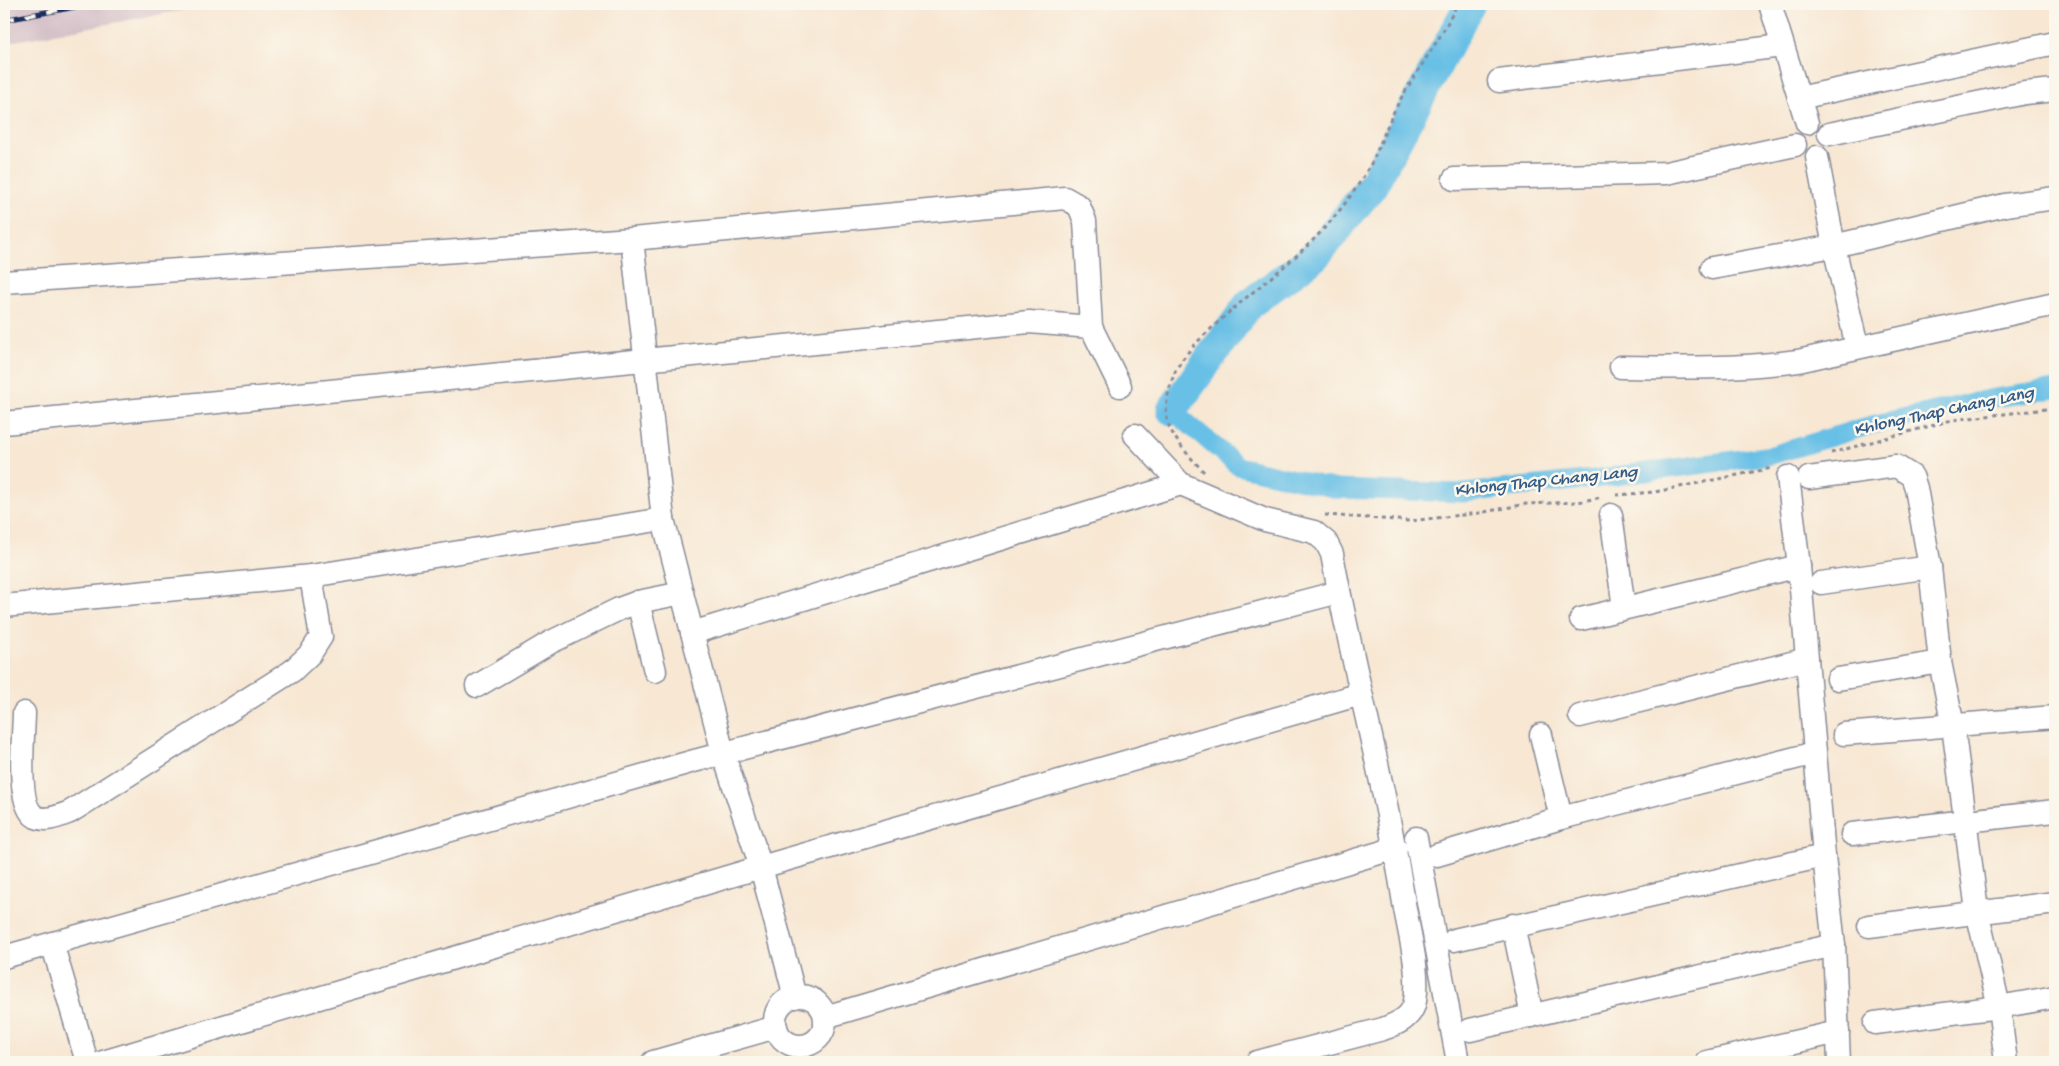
<svg xmlns="http://www.w3.org/2000/svg" width="2059" height="1066" viewBox="0 0 2059 1066" font-family="'Gochi Hand',sans-serif">
	<style>
		.industrial { fill: #d2bdc6 }
		.lines { fill: none; stroke-linecap: round; stroke-linejoin: round }
		.canal { stroke: #69c0e6; stroke-width: 19 }
		.river { stroke: #69c0e6; stroke-width: 31 }
		.minor-casing { stroke: #898b98; stroke-width: 25 }
		.path { stroke: #898b98; stroke-width: 3; stroke-dasharray: 4 4; stroke-linecap: butt }
		.minor { stroke: #fff; stroke-width: 22 }
		.rail-casing { stroke: #1b2f5e; stroke-width: 5.5 }
		.rail { stroke: #fbf7ec; stroke-width: 4; stroke-dasharray: 11; stroke-linecap: butt }
		.labels { text-anchor: middle; dominant-baseline: central; stroke-width: 5; stroke-linejoin: round; paint-order: stroke }
		.water-label { font-size: 18px; font-style: italic; fill: #325a87; stroke: #fbf7ec }
	</style>
	<rect width="100%" height="100%" fill="#fbf7ec"/>
	<filter id="ink" filterUnits="userSpaceOnUse"><feTurbulence type="fractalNoise" baseFrequency=".02" numOctaves="2"/><feDisplacementMap in="SourceGraphic" scale="10" xChannelSelector="R" yChannelSelector="G"/><feConvolveMatrix kernelMatrix="1 2 1 2 8 2 1 2 1" color-interpolation-filters="sRGB"/></filter>
	<filter id="wash" filterUnits="userSpaceOnUse"><feTurbulence type="fractalNoise" baseFrequency=".0096" numOctaves="4" result="noise"/><feDisplacementMap in="SourceGraphic" scale="20" xChannelSelector="R" yChannelSelector="G"/><feGaussianBlur stdDeviation="1.12" result="paint"/><feColorMatrix in="noise" values="0 0 0 0 0 0 0 0 0 0 0 0 0 0 0 0 0 1.4 0 .05"/><feComposite in="paint" operator="in"/></filter>
	<g filter="url(#wash)">
		<rect width="100%" height="100%" fill="#f7e7d3"/>
		<polygon class="industrial" points="4,4 216,4 4,43"/>
		<g class="lines">
			<polyline class="canal" points="1172,410 1238,466 1337,489 1463,493 1593,479 1772,455 1871,425 1988,399 2055,389"/>
			<polyline class="river" points="1172,410 1249,304 1315,256 1372,186 1470,4"/>
		</g>
	</g>
	<g filter="url(#ink)">
		<g class="lines">
			<defs>
				<g id="minor">
					<polyline points="1770,4 1807,123"/>
					<polyline points="1499,81 1782,46"/>
					<polyline points="1799,98 2055,43"/>
					<polyline points="1829,134 2025,93 2055,90"/>
					<polyline points="1817,157 1834,246 1857,347"/>
					<polyline points="1454,179 1666,173 1795,145"/>
					<polyline points="632,239 663,519 723,753 761,867 795,997"/>
					<polyline points="1712,268 1834,246 2005,205 2055,198"/>
					<polyline points="4,282 632,239 1065,198 1079,206 1085,221 1091,327 1120,386"/>
					<path d="M1621,367C1681,368 1738,369 1798,361L2055,304"/>
					<polyline points="4,423 1029,322 1091,327"/>
					<path d="M1135,435L1181,484L1265,520L1314,532L1326,542L1332,554C1353,671 1386,786 1404,903C1409,933 1420,971 1415,1001C1412,1018 1397,1024 1383,1029L1257,1062"/>
					<polyline points="1788,477 1799,566 1824,856 1834,945 1839,1062"/>
					<polyline points="1809,478 1896,466 1912,476 1916,488 1930,567 1940,662 1953,726 1977,911 1999,1007 2006,1062"/>
					<polyline points="1611,515 1624,608"/>
					<polyline points="1821,583 1930,567"/>
					<polyline points="638,602 655,671"/>
					<polyline points="4,606 311,576 663,519"/>
					<polyline points="1581,619 1799,566"/>
					<polyline points="692,633 1181,484"/>
					<polyline points="1838,679 1940,662"/>
					<polyline points="477,686 551,642 619,609 638,602 682,593"/>
					<path d="M24,713C24,734 15,806 36,817C47,822 59,816 70,812L292,671L310,654L321,637L311,576"/>
					<polyline points="1580,716 1807,659"/>
					<polyline points="1844,734 2055,717"/>
					<polyline points="1541,735 1561,818"/>
					<polyline points="1852,834 2055,811"/>
					<polyline points="1416,838 1458,1062"/>
					<polyline points="1437,855 1561,818 1815,753"/>
					<polyline points="1513,925 1532,1016"/>
					<polyline points="1869,926 2055,903"/>
					<polyline points="1454,940 1824,856"/>
					<polyline points="52,943 87,1062"/>
					<polyline points="4,957 694,761 1339,592"/>
					<circle cx="800" cy="1021" r="25"/>
					<polyline points="825,1017 1396,848"/>
					<polyline points="1875,1023 1999,1007 2055,997"/>
					<polyline points="1470,1030 1834,945"/>
					<polyline points="103,1062 761,867 1361,694"/>
					<polyline points="653,1062 776,1027"/>
					<polyline points="1707,1062 1838,1032"/>
				</g>
			</defs>
			<use href="#minor" class="minor-casing"/>
			<g class="path">
				<polyline points="1831,453 1952,420 2055,408"/>
				<path d="M1204,472C1191,458 1174,441 1168,423C1163,408 1170,382 1177,368C1189,347 1209,331 1226,315C1253,291 1283,269 1309,244C1334,220 1357,190 1373,160C1382,141 1388,122 1398,104C1417,69 1441,40 1457,4"/>
				<polyline points="1616,495 1655,492 1772,468"/>
				<polyline points="1325,515 1410,521 1479,513 1526,504 1578,502 1602,497"/>
			</g>
			<use href="#minor" class="minor"/>
			<defs>
				<polyline id="rail" points="4,20 91,4"/>
			</defs>
			<use href="#rail" class="rail-casing"/>
			<use href="#rail" class="rail"/>
		</g>
	</g>
	<g class="labels">
		<g class="water-label">
			<text transform="translate(1944 412) rotate(-12)">Khlong Thap Chang Lang</text>
			<text transform="translate(1546 482) rotate(-6)">Khlong Thap Chang Lang</text>
		</g>
	</g>
	<rect width="2059" height="1066" fill="none" stroke="#fbf7ec" stroke-width="20"/>
</svg>
